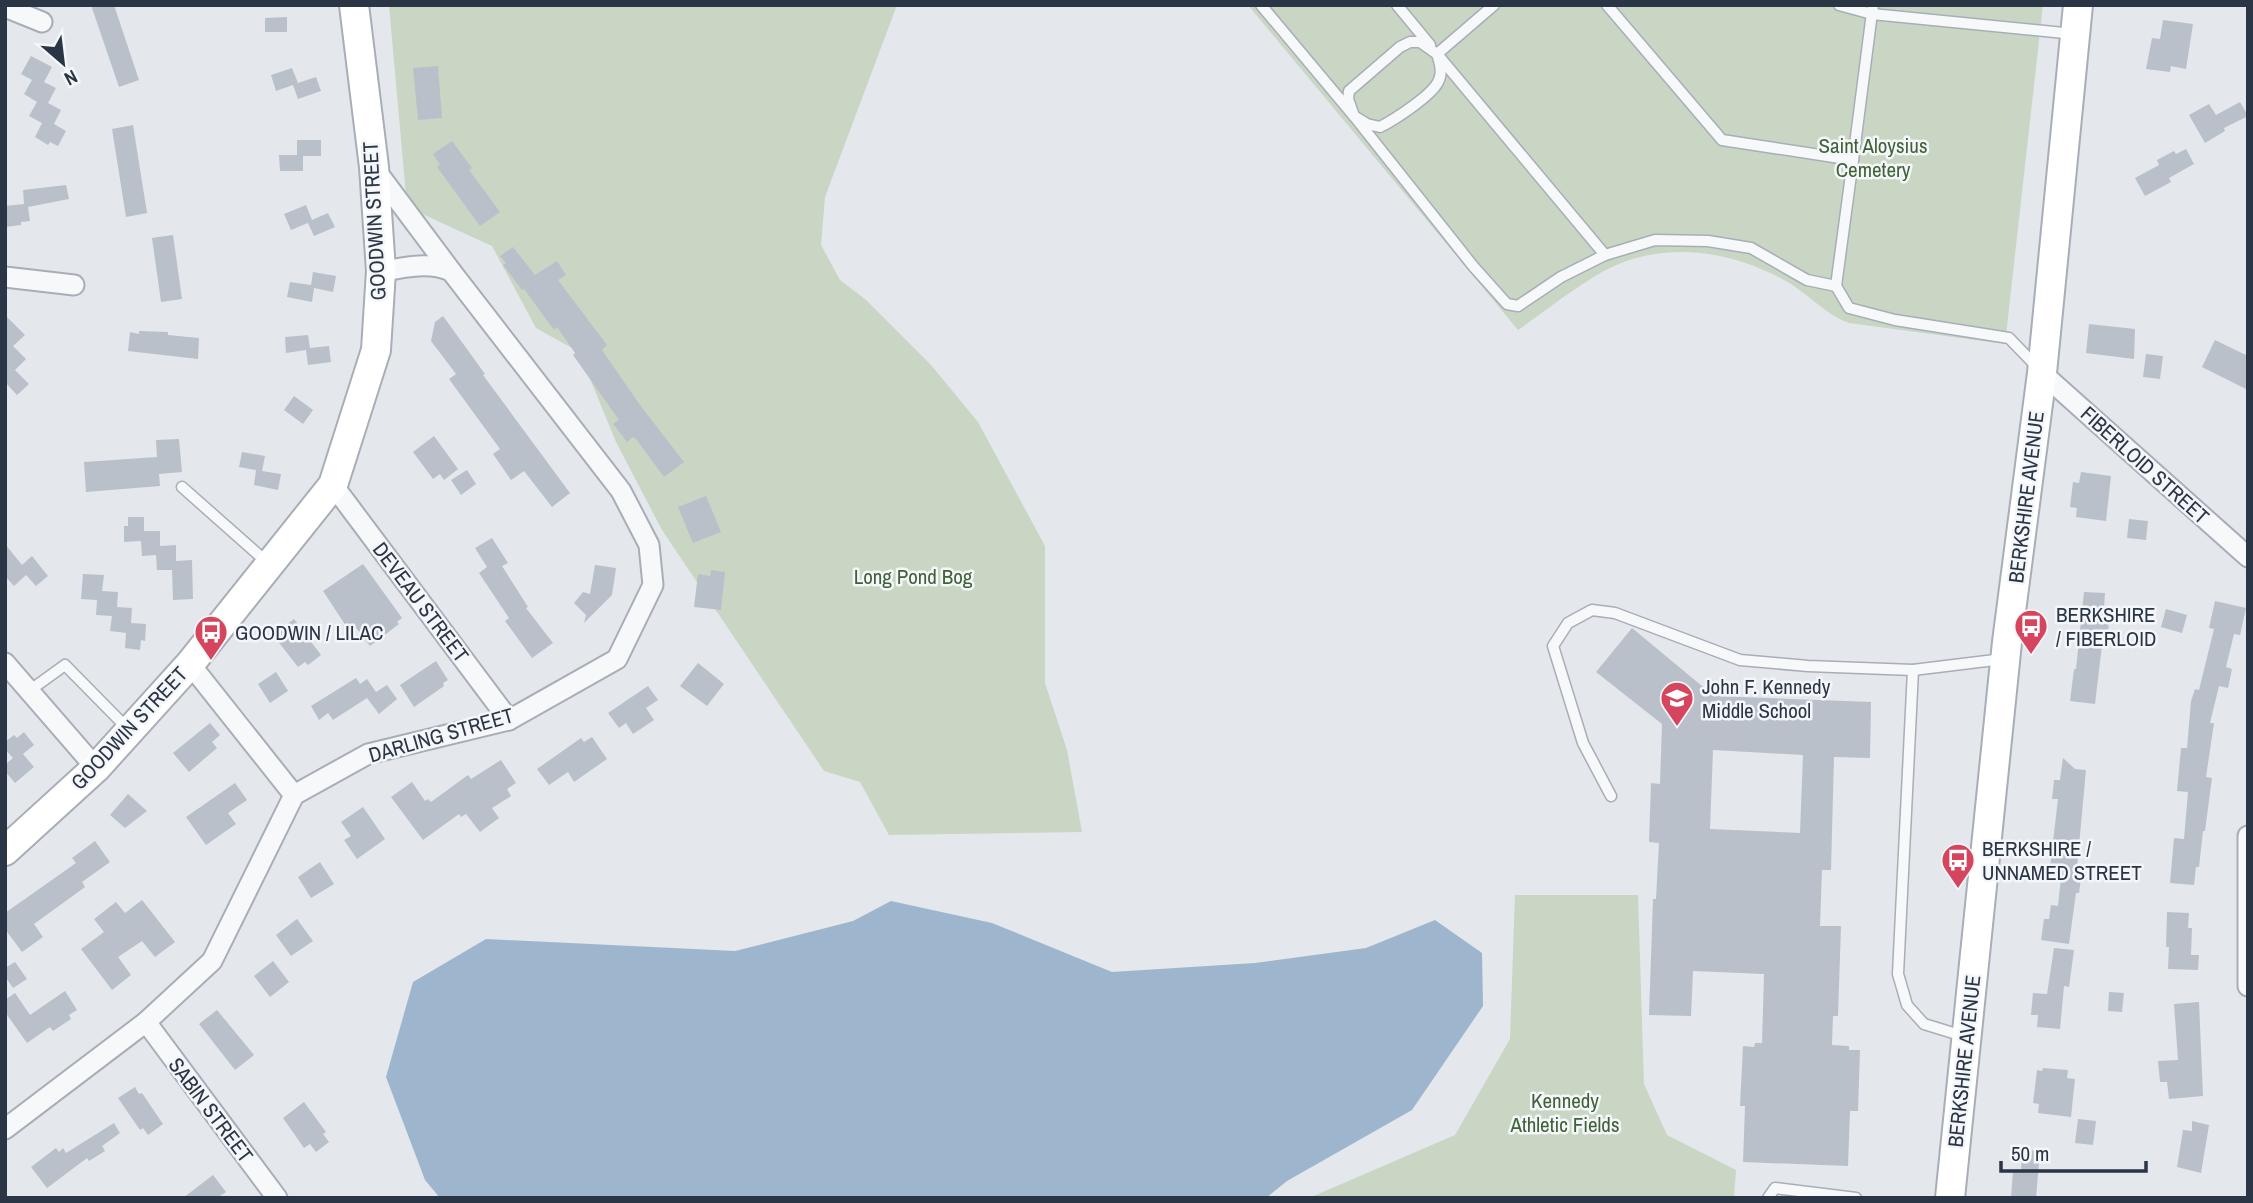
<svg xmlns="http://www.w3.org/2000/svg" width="2253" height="1203" viewBox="0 0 2253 1203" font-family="'Archivo Narrow',sans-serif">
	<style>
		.green { fill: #c9d6c4 }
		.water { fill: #9eb6cd }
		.building { fill: #bac0ca; fill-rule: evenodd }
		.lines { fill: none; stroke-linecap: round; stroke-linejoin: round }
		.lane-casing { stroke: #a8aeb7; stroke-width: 13 }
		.street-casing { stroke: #a8aeb7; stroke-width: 23 }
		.secondary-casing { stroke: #a8aeb7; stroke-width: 32 }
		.lane { stroke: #f7f8fa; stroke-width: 10 }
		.street { stroke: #f7f8fa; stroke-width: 19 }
		.secondary { stroke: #fff; stroke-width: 28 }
		.labels { text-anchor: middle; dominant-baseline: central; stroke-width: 5; stroke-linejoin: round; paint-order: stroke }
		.park-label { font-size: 21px; fill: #406237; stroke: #f4f6f9 }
		.street-label { font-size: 21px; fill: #2a3545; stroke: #f4f6f9 }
		.poi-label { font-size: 21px; fill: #2a3545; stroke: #f4f6f9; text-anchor: start }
	</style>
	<rect width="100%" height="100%" fill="#e4e7ec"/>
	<g class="green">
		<polygon points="389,5 897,5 825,197 821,245 840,280 865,299 931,365 978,422 1045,546 1045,683 1067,750 1082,832 889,835 860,782 824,771 662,530 616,442 579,352 536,328 492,246 407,207"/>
		<path d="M1248,5H2043L2005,344L1849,323C1824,314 1806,291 1782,279C1725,248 1655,240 1597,275C1570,291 1544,312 1518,330Z"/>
		<polygon points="1515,895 1638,895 1644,1084 1667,1135 1736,1170 1734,1198 1309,1198 1455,1135 1510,1039"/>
	</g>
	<polygon class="water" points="891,901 992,923 1112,972 1255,963 1366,948 1435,920 1482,953 1483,1006 1412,1110 1287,1181 1266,1198 440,1198 425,1180 386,1077 413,982 486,939 735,951 853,921"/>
	<g class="building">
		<polygon points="91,5 114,5 139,80 119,87"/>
		<polygon points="287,17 287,32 265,32 265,18"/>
		<polygon points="2163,20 2193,24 2186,69 2171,66 2170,72 2146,69 2152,38 2160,39"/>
		<polygon points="31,56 52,67 44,82 56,88 48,103 61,110 54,124 66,131 58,146 50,142 48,145 35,137 42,123 29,116 37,102 24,94 32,80 21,74"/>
		<polygon points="438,66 442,118 418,120 413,68"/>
		<polygon points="292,68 298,83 316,77 321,91 298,99 293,85 276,91 271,75"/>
		<polygon points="2240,102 2248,116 2224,128 2225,131 2205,143 2189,115 2209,104 2216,115"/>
		<polygon points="133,125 147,213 126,217 112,129"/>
		<polygon points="297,140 321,140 321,156 303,156 303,171 280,171 279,155 297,155"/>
		<polygon points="452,141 472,168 469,170 500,212 480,226 437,167 440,165 433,154"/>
		<polygon points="2186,149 2194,164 2169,178 2171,182 2145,196 2135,178 2159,165 2157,160 2174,151 2176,154"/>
		<polygon points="66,185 69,199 28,207 30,221 21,222 21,225 5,227 5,206 24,204 23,190"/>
		<polygon points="306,205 312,220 328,213 335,227 314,236 308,223 291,230 284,214"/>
		<polygon points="173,235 182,299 161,302 152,238"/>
		<polygon points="513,247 535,275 557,261 566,275 558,280 607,345 602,350 640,405 684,462 664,477 636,439 633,437 627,442 613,424 619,420 573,355 575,353 557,327 554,330 524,289 522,290 503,265 506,263 500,256"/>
		<polygon points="313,272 336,276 333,292 314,288 312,302 287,297 290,282 311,285"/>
		<polygon points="5,315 25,335 13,346 26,359 15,370 29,384 17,395 5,382"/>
		<polygon points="443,316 485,374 483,375 570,493 552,507 524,471 511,480 493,454 500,449 449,379 456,374 431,341 435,322"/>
		<polygon points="2089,324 2135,329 2134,359 2086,353"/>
		<polygon points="139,331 168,332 168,335 199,338 198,359 128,351 130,332 139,334"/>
		<polygon points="308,335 310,348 329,346 331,362 308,365 306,350 286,353 285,337"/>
		<polygon points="2215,340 2248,356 2248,390 2202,367"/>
		<polygon points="2146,354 2163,356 2160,379 2143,377"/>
		<polygon points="294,396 313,410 303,424 284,410"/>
		<polygon points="434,436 458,469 444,480 440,474 433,479 413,452"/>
		<polygon points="179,439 182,472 159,474 160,486 86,492 84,462 157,457 156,440"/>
		<polygon points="242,452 265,456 262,471 281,474 278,490 254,485 256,470 239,467"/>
		<polygon points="467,470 476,484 461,495 451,480"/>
		<polygon points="2081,472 2111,476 2106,521 2076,517 2077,508 2070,507 2073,482 2079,483"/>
		<polygon points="706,496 721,532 693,543 678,507"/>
		<polygon points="128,517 144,517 144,531 160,531 160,546 176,545 176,561 192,560 193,599 173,600 172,570 157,570 156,555 142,556 141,541 124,542 124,526 128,526"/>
		<polygon points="2129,519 2148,521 2146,540 2127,538"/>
		<polygon points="492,538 508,563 502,566 528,607 526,608 553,643 532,658 505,621 509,618 479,573 487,567 475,548"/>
		<polygon points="5,544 22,565 32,556 48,576 36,586 26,575 14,586 5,576"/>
		<polygon points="363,564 402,618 397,622 399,624 370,646 354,625 348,629 323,591"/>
		<polygon points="595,565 616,568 612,595 584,623 586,615 574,603 583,592 590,594"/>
		<polygon points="711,570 725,572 721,610 694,607 698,574 710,576"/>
		<polygon points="83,574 104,575 102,591 118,592 117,607 132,608 131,623 146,624 145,641 141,640 140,650 125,648 126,633 110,631 112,616 96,615 97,600 81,599"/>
		<polygon points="2084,592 2105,593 2104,608 2110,608 2107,645 2102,645 2095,704 2070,701 2074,669 2076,669"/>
		<polygon points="2215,601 2246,608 2240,635 2234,634 2226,667 2232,669 2228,688 2219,686 2210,723 2214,723 2206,777 2212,778 2205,831 2203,831 2199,867 2196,867 2194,885 2170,883 2174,838 2184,839 2188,792 2177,791 2181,748 2187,748 2191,701 2195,689 2199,690 2214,629 2209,628"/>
		<polygon points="2166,609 2187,615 2182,633 2161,627"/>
		<polygon points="294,619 321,655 308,665 305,662 298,667 273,635"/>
		<path d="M1632,628L1714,696L1871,702L1870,758L1834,757L1831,870H1822L1820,926H1841L1838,1016H1833L1832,1045L1849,1046V1050H1860L1858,1111H1850L1848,1166L1743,1162L1745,1106H1740L1743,1046L1754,1047L1755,1043H1762L1764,974L1693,971L1691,1016L1649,1015L1653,899H1656L1659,843L1649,842L1651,783L1660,784L1662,724L1596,672ZM1713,750L1803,755L1800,833L1710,829Z"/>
		<polygon points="436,661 448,680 443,683 444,686 414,707 400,685"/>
		<polygon points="698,663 724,684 707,706 680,686"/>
		<polygon points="276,672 288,691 270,703 258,684"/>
		<polygon points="356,678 360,684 367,679 376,692 387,685 397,699 379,714 367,698 333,720 328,713 319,720 311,706"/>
		<polygon points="648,686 658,700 646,708 654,720 633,734 626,723 619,728 608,713"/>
		<polygon points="210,723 220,735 212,742 217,748 189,772 173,753"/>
		<polygon points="24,732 34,745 23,754 34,767 15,783 5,771 5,765 13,758 5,749 5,742 14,735 17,738"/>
		<polygon points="592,737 607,759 574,782 568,772 549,785 537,769 581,738 584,742"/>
		<polygon points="2063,758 2075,769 2086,770 2076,878 2081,878 2079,893 2076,893 2069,944 2041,940 2044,919 2049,919 2051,905 2058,906 2062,868 2050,867 2058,799 2052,799 2054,780 2060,780"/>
		<polygon points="501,760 516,783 507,789 511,796 492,808 499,818 480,832 466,814 461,817 459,814 423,840 391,797 412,782 425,801 428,799 431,802 468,775 471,779"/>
		<polygon points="235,783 247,800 228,813 236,824 206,845 186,817"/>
		<polygon points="128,794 147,811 125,828 110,815"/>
		<polygon points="363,807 385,839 357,859 344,840 351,836 341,822"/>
		<polygon points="95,841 110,862 82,882 85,887 34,924 43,937 22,952 5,929 5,913 76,863 72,858"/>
		<polygon points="320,862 334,884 311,898 298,877"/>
		<polygon points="142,900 175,942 155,957 142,941 118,957 131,975 112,990 81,949 104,932 94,919 116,902 125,913"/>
		<polygon points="2167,912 2189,913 2188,928 2192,928 2191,955 2199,955 2198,970 2168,969 2169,947 2166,947"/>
		<polygon points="297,919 313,941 291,956 276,935"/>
		<polygon points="2054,948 2074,950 2069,987 2064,986 2060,1029 2037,1027 2038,1015 2031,1015 2033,993 2047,994"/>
		<polygon points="273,961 289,982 270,997 254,976"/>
		<polygon points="15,962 27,979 13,988 5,976 5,968"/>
		<polygon points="65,991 77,1010 69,1015 71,1019 53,1031 50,1027 27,1043 5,1012 5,1000 15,993 30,1015"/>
		<polygon points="2109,992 2124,993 2122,1012 2108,1011"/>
		<polygon points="2199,1002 2203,1096 2169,1099 2167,1082 2160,1082 2158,1061 2178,1060 2174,1004"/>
		<polygon points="217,1010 254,1055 235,1070 199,1024"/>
		<polygon points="2043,1068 2068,1070 2067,1078 2075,1079 2071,1117 2038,1113 2039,1104 2033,1103 2037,1070 2042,1071"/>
		<polygon points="135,1087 139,1094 142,1093 163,1124 148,1135 143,1128 140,1130 118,1098"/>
		<polygon points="304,1102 326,1132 323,1134 329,1142 316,1152 310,1144 304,1148 283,1118"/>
		<polygon points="2078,1119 2096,1121 2093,1145 2075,1143"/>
		<polygon points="2192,1121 2209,1125 2201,1173 2177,1167 2183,1130 2192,1131"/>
		<polygon points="114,1123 120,1133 102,1146 105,1151 89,1161 87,1158 47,1188 31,1167 56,1148 59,1152 63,1148 66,1153"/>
		<polygon points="2022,1150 2040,1151 2036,1198 2011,1198 2013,1171 2021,1172"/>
		<polygon points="213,1175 226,1192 217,1198 183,1198"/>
	</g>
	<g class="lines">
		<defs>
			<g id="lane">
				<polyline points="1261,5 1354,116 1473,266 1507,304 1518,306 1561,277 1605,255 1437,54 1494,5"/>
				<polyline points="1397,5 1430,45"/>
				<polyline points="1839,5 1872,14 2074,34"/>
				<path d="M1410,42H1420L1437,54C1440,63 1443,73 1438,82C1431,96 1394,120 1380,127L1367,124L1354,116L1348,99L1349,91L1400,47Z"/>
				<polyline points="1853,160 1873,5"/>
				<polyline points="1605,255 1655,240 1708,241 1751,248 1807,280 1836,286 1853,160 1722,140 1607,5"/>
				<polyline points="1836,286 1849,308 1895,320 2009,338 2038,368"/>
				<polyline points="182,487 269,564"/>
				<polyline points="1913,670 1898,974 1907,1005 1924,1024 1963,1036"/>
				<polyline points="29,691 65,665 129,730"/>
				<polyline points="1611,796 1583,743 1553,646 1568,623 1592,610 1615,613 1740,660 1808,666 1913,670 2003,659"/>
				<polyline points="1768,1198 1775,1188 1856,1198"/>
			</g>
			<g id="street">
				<polyline points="5,7 42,22"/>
				<path d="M381,271C406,268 427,261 451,271"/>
				<polyline points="5,277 74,285"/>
				<polyline points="2042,373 2248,557"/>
				<polyline points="333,485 509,720"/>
				<polyline points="5,663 96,768"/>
				<polyline points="190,664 294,795"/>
				<polyline points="2248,836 2248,986"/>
				<polyline points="146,1022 277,1198"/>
				<polyline points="5,1129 146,1022 212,961 294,795 368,754 509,720 617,659 653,585 649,545 621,491 451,271 374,168"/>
			</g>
			<g id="secondary">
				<polyline points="5,851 96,768 190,664 333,485 376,350 381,271 374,167 354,5"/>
				<polyline points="1950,1198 2007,642 2042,373 2078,5"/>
			</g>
		</defs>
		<use href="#lane" class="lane-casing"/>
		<use href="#street" class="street-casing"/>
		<use href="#secondary" class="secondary-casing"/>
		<use href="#lane" class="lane"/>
		<use href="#street" class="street"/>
		<use href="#secondary" class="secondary"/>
	</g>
	<defs>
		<symbol id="bus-pin" viewBox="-11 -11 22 30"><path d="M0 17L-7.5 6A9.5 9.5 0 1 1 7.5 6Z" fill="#d5455e" stroke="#f4f6f9"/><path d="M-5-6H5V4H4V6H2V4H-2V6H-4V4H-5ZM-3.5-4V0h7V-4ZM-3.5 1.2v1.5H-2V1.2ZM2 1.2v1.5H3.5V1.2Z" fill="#fff"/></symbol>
		<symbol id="school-pin" viewBox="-11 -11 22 30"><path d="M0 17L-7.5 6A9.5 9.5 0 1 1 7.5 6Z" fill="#d5455e" stroke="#f4f6f9"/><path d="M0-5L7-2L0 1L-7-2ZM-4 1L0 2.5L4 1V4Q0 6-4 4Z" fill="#fff"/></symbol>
	</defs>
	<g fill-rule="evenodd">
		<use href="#bus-pin" x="2012" y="607" width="38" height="52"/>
		<use href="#bus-pin" x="192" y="613" width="38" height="52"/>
		<use href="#school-pin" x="1658" y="679" width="38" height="52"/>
		<use href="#bus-pin" x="1939" y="841" width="38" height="52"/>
	</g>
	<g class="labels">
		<g class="park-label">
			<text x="1873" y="145">Saint Aloysius<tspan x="1873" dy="24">Cemetery</tspan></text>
			<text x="913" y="576">Long Pond Bog</text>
			<text x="1565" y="1100">Kennedy<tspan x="1565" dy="24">Athletic Fields</tspan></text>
		</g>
		<g class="street-label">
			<text transform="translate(374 221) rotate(-93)">GOODWIN STREET</text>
			<text transform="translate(2145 465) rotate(42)">FIBERLOID STREET</text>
			<text transform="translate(2026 497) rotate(-83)">BERKSHIRE AVENUE</text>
			<text transform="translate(421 602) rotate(53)">DEVEAU STREET</text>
			<text transform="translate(129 728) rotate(-47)">GOODWIN STREET</text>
			<text transform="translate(441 735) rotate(-16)">DARLING STREET</text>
			<text transform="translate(1964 1061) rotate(-84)">BERKSHIRE AVENUE</text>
			<text transform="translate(211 1110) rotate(53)">SABIN STREET</text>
		</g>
		<g class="poi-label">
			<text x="2056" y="614">BERKSHIRE<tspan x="2056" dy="24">/ FIBERLOID</tspan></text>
			<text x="235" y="632">GOODWIN / LILAC</text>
			<text x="1702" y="686">John F. Kennedy<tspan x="1702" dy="24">Middle School</tspan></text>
			<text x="1982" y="848">BERKSHIRE /<tspan x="1982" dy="24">UNNAMED STREET</tspan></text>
		</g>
	</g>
	<rect width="2253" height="1203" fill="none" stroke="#2a3545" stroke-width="14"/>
	<g transform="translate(63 63) rotate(152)" stroke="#f4f6f9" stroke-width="5" paint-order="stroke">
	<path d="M0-5L12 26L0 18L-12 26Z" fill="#2a3545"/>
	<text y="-10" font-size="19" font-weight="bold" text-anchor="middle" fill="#2a3545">N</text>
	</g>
	<path d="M2001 1161v10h145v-10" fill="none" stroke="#2a3545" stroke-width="3.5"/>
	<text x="2011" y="1161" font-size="21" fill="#2a3545" stroke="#f4f6f9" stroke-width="5" paint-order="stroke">50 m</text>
</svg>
